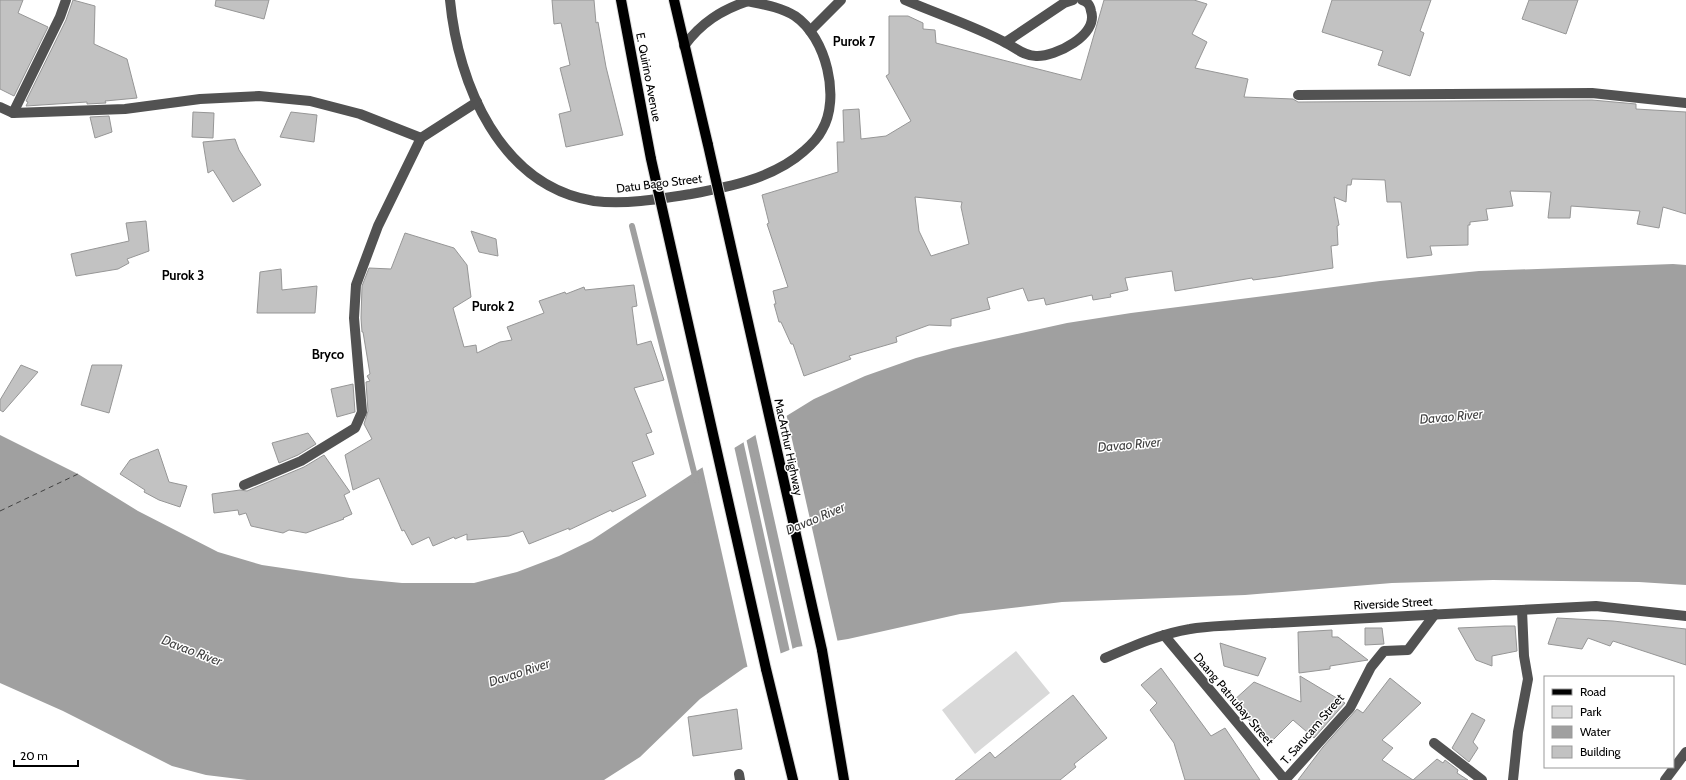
<svg xmlns="http://www.w3.org/2000/svg" width="1686" height="780" viewBox="0 0 1686 780" font-family="Cabin,sans-serif">
	<style>
		.green { fill: #d9d9d9 }
		.water { fill: #a0a0a0 }
		.pier { fill: #fff }
		.lines { fill: none; stroke-linecap: round; stroke-linejoin: round }
		.stream { stroke: #a0a0a0; stroke-width: 6 }
		.ferry { stroke: #414141; stroke-width: 1; stroke-dasharray: 5 4; stroke-linecap: butt }
		.building { fill: #c2c2c2; stroke: #969696; fill-rule: evenodd }
		.major-casing { stroke: #dbdbdb; stroke-width: 12 }
		.minor { stroke: #525252; stroke-width: 10 }
		.major { stroke: #000; stroke-width: 10 }
		.major-bridge-casing { stroke: #dbdbdb; stroke-width: 12; stroke-linecap: butt }
		.major-bridge { stroke: #000; stroke-width: 10 }
		.labels { text-anchor: middle; dominant-baseline: central; stroke-width: 3; stroke-linejoin: round; paint-order: stroke }
		.street-label { font-size: 12px; fill: #000; stroke: #fff }
		.neighbourhood-label { font-size: 13px; font-weight: bold; fill: #000; stroke: #fff }
		.water-label { font-size: 13px; font-style: italic; fill: #414141; stroke: #fff }
	</style>
	<rect width="100%" height="100%" fill="#fff"/>
	<polygon class="green" points="1016,651 1050,693 975,754 942,710"/>
	<polygon class="water" points="1673,264 1686,265 1686,585 1639,582 1493,580 1392,583 1245,595 1062,602 960,614 848,639 797,647 744,668 700,699 640,757 604,780 247,780 206,775 172,766 63,711 0,683 0,435 78,474 138,511 218,552 262,565 350,578 402,583 474,583 517,572 559,556 592,540 695,472 814,399 865,376 916,358 953,348 1067,323 1131,313 1380,281 1479,271"/>
	<g class="pier">
		<polygon points="786,413 838,643 803,648 755,433"/>
		<polygon points="746,438 793,651 790,652 743,440"/>
		<polygon points="734,446 781,655 748,669 702,465"/>
	</g>
	<g class="lines">
		<polyline class="stream" points="632,226 696,480"/>
		<polyline class="ferry" points="0,511 78,474"/>
	</g>
	<g class="building">
		<polygon points="0,0 23,0 18,13 48,27 14,96 0,89"/>
		<polygon points="73,0 95,6 94,44 127,59 137,98 105,101 106,103 87,104 87,102 26,106 28,102 26,101 66,20"/>
		<polygon points="216,0 269,0 264,19 215,6"/>
		<polygon points="552,0 594,0 596,23 598,22 606,67 623,135 566,147 559,114 571,111 560,68 570,65 561,23 554,24"/>
		<path d="M1104,0H1194L1207,4L1192,34L1207,42L1195,68L1248,79L1244,97L1293,99L1298,102L1592,100L1636,104V109L1686,112V214L1663,207L1659,228L1637,224L1640,211L1571,206L1570,218H1548L1551,192L1510,191L1513,206L1486,209L1488,220L1470,222V225H1468V245L1430,246L1432,255L1407,258L1401,202H1387L1385,180L1352,179L1351,185H1347L1346,202L1334,197L1339,225L1337,226L1338,245L1331,246L1333,268L1276,277L1253,280L1252,278L1175,291L1172,271L1125,278L1128,290L1110,294L1111,297L1093,300L1092,295L1046,305L1044,298L1028,301L1023,288L987,298L990,309L951,319V326L929,325L896,337L897,342L849,356L851,359L804,376L793,344H791L781,322H779L774,304H776L773,291L788,287L767,224L769,223L762,195L838,172L837,142H844L843,110L859,109L861,139L886,136L911,121L886,76L889,74V16H908L923,23V29L935,30L936,43L1081,80ZM915,197L962,202L961,207L969,244L931,256L919,231Z"/>
		<polygon points="1332,0 1431,0 1420,31 1424,33 1410,76 1378,65 1383,51 1322,32"/>
		<polygon points="1529,0 1578,0 1566,34 1522,19"/>
		<polygon points="193,112 214,113 213,138 192,137"/>
		<polygon points="291,112 317,115 314,142 280,137"/>
		<polygon points="109,116 112,132 95,138 90,117"/>
		<polygon points="235,139 239,150 261,185 233,202 213,170 208,173 203,142"/>
		<polygon points="146,221 149,251 127,259 129,263 118,269 76,276 71,254 129,241 126,223"/>
		<polygon points="471,231 496,239 498,256 479,252"/>
		<polygon points="405,233 454,248 467,265 471,297 453,308 464,347 476,345 477,353 500,342 512,340 507,327 544,313 539,301 565,292 566,294 584,287 585,290 634,285 637,306 632,307 637,345 651,341 664,380 634,388 652,432 646,434 654,454 632,462 646,496 612,512 611,510 569,530 569,528 529,544 523,531 509,536 467,540 467,534 455,539 454,537 433,546 429,537 412,545 404,530 402,531 379,478 353,490 345,455 372,439 364,424 368,411 366,382 370,381 367,376 370,374 363,332 362,332 361,318 362,286 369,268 391,269"/>
		<polygon points="281,269 282,290 317,286 315,313 257,313 260,272"/>
		<polygon points="21,365 38,372 3,412 0,410 0,400"/>
		<polygon points="92,365 122,365 109,413 81,405"/>
		<polygon points="353,384 355,412 337,417 331,389"/>
		<polygon points="308,433 316,444 298,455 279,463 272,443"/>
		<polygon points="158,449 169,482 187,486 180,507 159,500 144,492 145,490 120,474 130,460"/>
		<polygon points="324,455 350,492 344,495 352,514 343,518 344,519 306,533 289,530 283,533 251,526 246,513 239,515 238,510 214,513 212,494 240,490 247,491 304,467"/>
		<polygon points="1557,618 1613,621 1686,629 1686,665 1613,641 1610,646 1588,638 1582,649 1548,644"/>
		<polygon points="1505,626 1515,626 1517,651 1492,656 1492,666 1476,660 1458,628"/>
		<polygon points="1365,628 1382,628 1384,644 1365,645"/>
		<polygon points="1332,630 1332,637 1338,637 1368,660 1330,666 1330,669 1299,673 1298,632"/>
		<polygon points="1220,643 1266,658 1258,676 1224,666"/>
		<polygon points="1161,668 1211,736 1225,728 1260,780 1185,780 1174,743 1150,710 1157,703 1141,685"/>
		<polygon points="1300,676 1345,703 1314,738 1293,720 1269,744 1233,701 1254,682 1301,702"/>
		<polygon points="1390,678 1421,703 1382,740 1393,748 1382,760 1413,780 1437,759 1443,763 1445,760 1458,770 1457,773 1468,780 1298,780 1323,747 1357,709 1363,713"/>
		<polygon points="1073,695 1107,738 1074,764 1076,767 1060,780 955,780 990,752 995,758"/>
		<polygon points="737,709 742,749 693,756 688,717"/>
		<polygon points="1472,713 1485,720 1473,742 1478,748 1469,762 1452,748"/>
	</g>
	<g class="lines">
		<defs>
			<g id="major">
				<polyline points="621,0 651,159"/>
				<polyline points="674,0 708,145"/>
				<polyline points="822,650 844,780"/>
				<polyline points="766,669 793,780"/>
			</g>
		</defs>
		<use href="#major" class="major-casing"/>
		<g class="minor">
			<path d="M450,0C458,84 500,186 594,201C625,205 660,199 691,194C729,187 774,178 804,151C811,145 818,138 822,130C841,98 826,37 795,16C779,6 760,4 742,0"/>
			<path d="M905,0C937,14 975,26 1006,43C1016,48 1024,56 1036,56C1055,57 1099,35 1091,11C1090,5 1088,2 1082,0"/>
			<polyline points="810,31 841,0"/>
			<polyline points="1006,42 1064,3 1073,0"/>
			<path d="M684,46C701,23 721,10 748,1"/>
			<polyline points="1298,95 1592,93 1686,103"/>
			<polyline points="0,107 13,113 125,109 200,99 259,96 310,101 360,114 421,138"/>
			<polyline points="13,113 60,17 66,0"/>
			<polyline points="244,485 301,461 355,428 362,412 354,318 356,285 378,226 421,138 477,102"/>
			<polyline points="1164,635 1285,780"/>
			<path d="M1105,658C1133,646 1160,634 1190,629C1205,626 1221,626 1236,625L1596,606L1686,616"/>
			<polyline points="1434,743 1482,780"/>
			<polyline points="739,774 740,780"/>
			<polyline points="1285,780 1350,708 1371,667 1384,651 1408,650 1435,614"/>
			<polyline points="1513,780 1518,732 1528,679 1524,656 1522,610"/>
			<polyline points="1665,780 1686,752"/>
		</g>
		<use href="#major" class="major"/>
		<defs>
			<g id="major-bridge">
				<polyline points="708,145 822,650"/>
				<polyline points="651,159 766,669"/>
			</g>
		</defs>
		<use href="#major-bridge" class="major-bridge-casing"/>
		<use href="#major-bridge" class="major-bridge"/>
	</g>
	<g class="labels">
		<g class="street-label">
			<text transform="translate(649 77) rotate(79)">E. Quirino Avenue</text>
			<text transform="translate(659 183) rotate(-7)">Datu Bago Street</text>
			<text transform="translate(789 447) rotate(78)">MacArthur Highway</text>
			<text transform="translate(1393 603) rotate(-3)">Riverside Street</text>
			<text transform="translate(1234 699) rotate(50)">Daang Patnubay Street</text>
			<text transform="translate(1312 729) rotate(-49)">T. Sarucam Street</text>
		</g>
		<g class="neighbourhood-label">
			<text x="854" y="41">Purok 7</text>
			<text x="183" y="275">Purok 3</text>
			<text x="493" y="306">Purok 2</text>
			<text x="328" y="354">Bryco</text>
		</g>
		<g class="water-label">
			<text transform="translate(1451 416) rotate(-5)">Davao River</text>
			<text transform="translate(1129 444) rotate(-5)">Davao River</text>
			<text transform="translate(815 518) rotate(-23)">Davao River</text>
			<text transform="translate(192 650) rotate(21)">Davao River</text>
			<text transform="translate(519 672) rotate(-18)">Davao River</text>
		</g>
	</g>
	<rect x="1544" y="676" width="130" height="92" fill="#ffffff" stroke="#999999"/>
	<rect x="1552" y="689" width="20" height="6" fill="#000000" stroke="#999999"/>
	<text x="1580" y="696" font-size="12" fill="#000000">Road</text>
	<rect x="1552" y="706" width="20" height="12" fill="#d9d9d9" stroke="#999999"/>
	<text x="1580" y="716" font-size="12" fill="#000000">Park</text>
	<rect x="1552" y="726" width="20" height="12" fill="#a0a0a0" stroke="#999999"/>
	<text x="1580" y="736" font-size="12" fill="#000000">Water</text>
	<rect x="1552" y="746" width="20" height="12" fill="#c2c2c2" stroke="#999999"/>
	<text x="1580" y="756" font-size="12" fill="#000000">Building</text>
	<path d="M14 760v6h64v-6" fill="none" stroke="#000000" stroke-width="2"/>
	<text x="20" y="760" font-size="12" fill="#000000" stroke="#ffffff" stroke-width="3" paint-order="stroke">20 m</text>
</svg>
